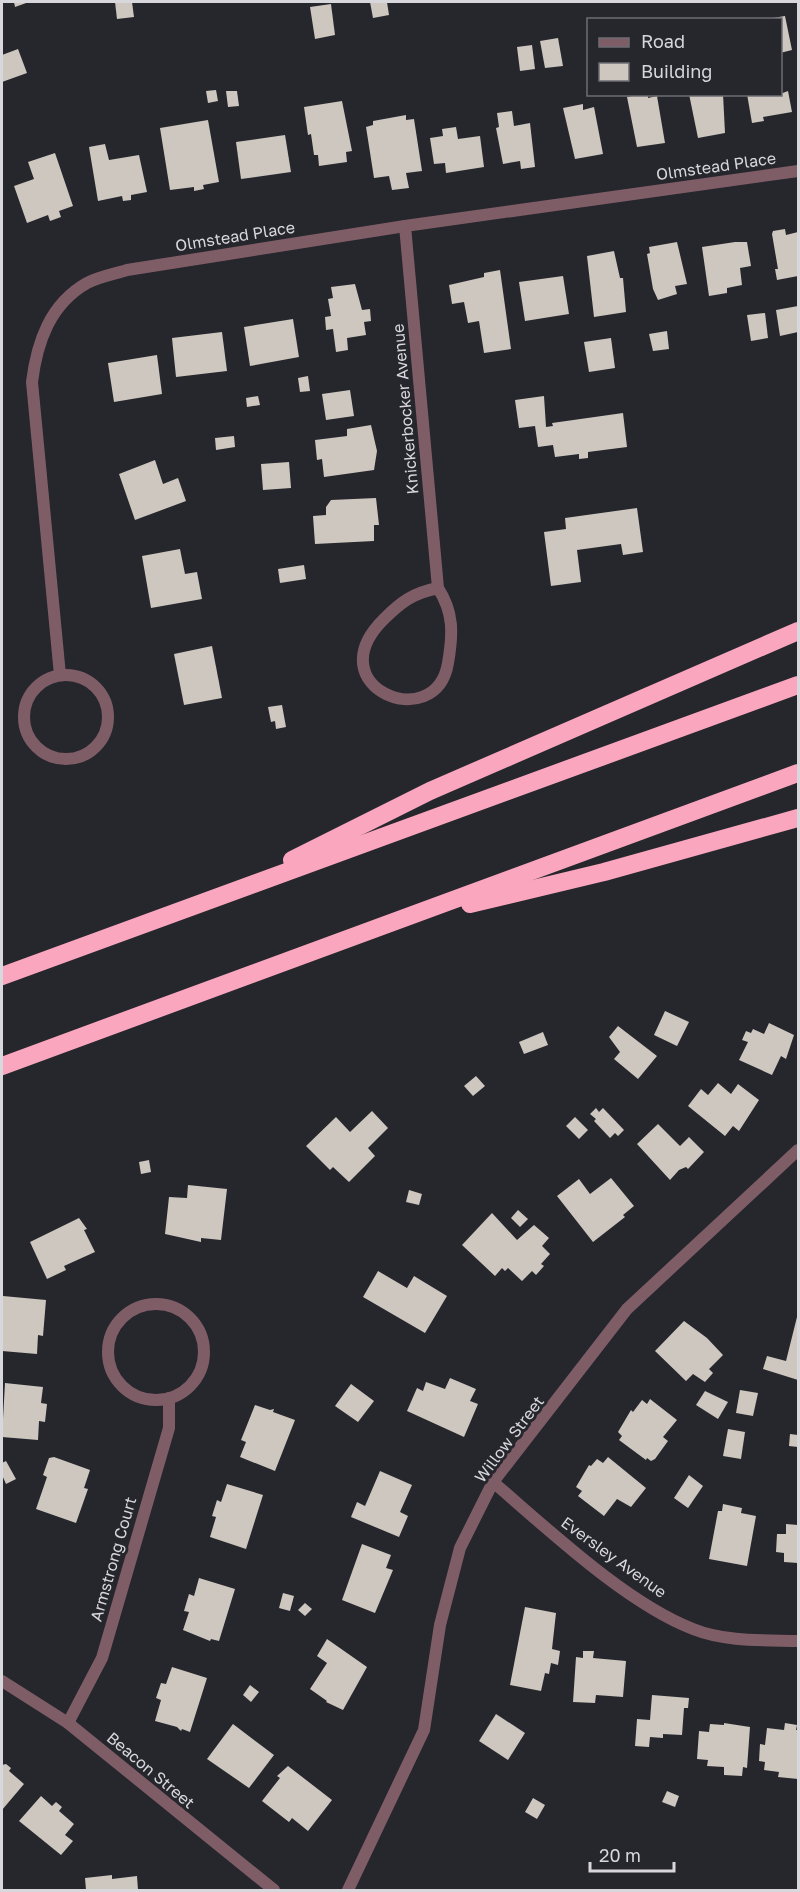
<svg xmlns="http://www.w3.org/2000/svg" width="800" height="1892" viewBox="0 0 800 1892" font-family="'Golos Text',sans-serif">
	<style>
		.building { fill: #cdc7bf }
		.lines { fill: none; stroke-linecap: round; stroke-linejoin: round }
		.minor { stroke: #7f5d66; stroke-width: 12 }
		.motorway { stroke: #faa6be; stroke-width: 18 }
		.labels { text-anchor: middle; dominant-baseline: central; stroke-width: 6; stroke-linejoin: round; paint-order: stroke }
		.street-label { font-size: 16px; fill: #d7d7dc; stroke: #26262d }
	</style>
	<rect width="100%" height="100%" fill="#26262d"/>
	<g class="building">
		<polygon points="14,2 29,2 15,7"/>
		<polygon points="115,2 132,2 134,17 117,19"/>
		<polygon points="370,2 387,2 389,15 373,18"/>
		<polygon points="331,4 335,35 315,39 310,7"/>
		<polygon points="785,16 792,50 780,53 780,20 773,18"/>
		<polygon points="558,38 563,66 545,68 540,41"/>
		<polygon points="532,45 535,69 520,71 517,47"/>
		<polygon points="18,49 27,73 2,82 2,55"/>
		<polygon points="216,90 218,101 208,103 206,91"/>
		<polygon points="226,91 237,91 239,106 228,107"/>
		<polygon points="788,91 792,112 763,117 764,121 752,123 747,94 780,94"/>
		<polygon points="643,94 648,94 648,98 657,96 665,143 637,147 627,97"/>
		<polygon points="689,94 723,94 725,133 698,138"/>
		<polygon points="342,101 352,151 346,152 347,162 319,166 318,155 314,155 311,134 308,135 304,107"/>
		<polygon points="583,104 583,110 594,107 603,154 575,159 563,108"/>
		<polygon points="512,111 514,126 530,123 535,167 521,169 520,161 503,164 496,128 499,127 497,113"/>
		<polygon points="406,115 406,120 414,119 422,171 406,173 409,188 392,190 389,176 374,178 366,127 373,125 373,121"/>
		<polygon points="208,120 219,182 203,185 204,189 194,191 194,187 170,190 160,128"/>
		<polygon points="456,127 458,139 480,136 484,167 446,173 445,163 434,164 430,138 443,136 442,129"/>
		<polygon points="285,135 291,172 241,179 236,142"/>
		<polygon points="105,144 109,160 139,155 147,192 131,195 131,200 123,201 122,196 98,201 89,147"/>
		<polygon points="55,153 73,206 59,211 61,217 50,221 48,215 27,223 14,186 34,179 28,162"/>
		<polygon points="785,229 786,235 798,232 798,276 777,280 775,269 778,269 772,234 773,231"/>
		<polygon points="677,242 687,284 675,286 677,294 658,300 653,289 647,254 650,253 649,247"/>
		<polygon points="735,242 747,242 751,266 740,268 742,285 727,288 727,293 709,296 702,247"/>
		<polygon points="614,251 620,278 623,278 626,312 594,317 587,256"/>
		<polygon points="500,270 511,349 484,353 479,321 468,323 464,302 452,304 449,285 484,277 484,273"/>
		<polygon points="563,276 569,314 525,321 519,282"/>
		<polygon points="355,284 362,310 370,309 371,321 364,322 366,335 347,338 348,350 336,352 333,329 326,330 325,317 331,316 328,299 333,298 331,287"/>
		<polygon points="798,306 798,332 780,336 776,310"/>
		<polygon points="765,313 768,338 751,341 747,315"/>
		<polygon points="293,319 299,357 250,366 244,327"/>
		<polygon points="667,331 669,349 653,351 649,334"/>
		<polygon points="222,332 227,371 176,377 172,338"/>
		<polygon points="611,338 615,368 589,372 584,342"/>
		<polygon points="157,355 162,394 114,402 108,363"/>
		<polygon points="308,376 310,391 300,392 298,378"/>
		<polygon points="350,390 354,416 326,420 322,394"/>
		<polygon points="258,396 260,405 247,407 246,398"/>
		<polygon points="544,396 546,427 553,426 552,423 623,413 627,447 588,452 588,458 579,459 579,454 555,457 553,445 538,447 535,426 519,428 515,400"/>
		<polygon points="371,425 377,451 374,470 324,477 322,459 317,460 315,440 347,436 347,429"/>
		<polygon points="234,436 235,447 216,450 215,438"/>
		<polygon points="155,460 163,484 178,478 186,501 135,520 119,474"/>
		<polygon points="289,462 291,488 263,490 261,464"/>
		<polygon points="376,498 379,525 374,525 374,541 315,544 313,516 326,515 326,507 331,500"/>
		<polygon points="637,508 643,552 623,555 621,544 577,550 581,582 551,586 544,532 566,529 565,518"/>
		<polygon points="180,549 185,574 197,572 202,599 151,608 142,556"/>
		<polygon points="304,565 306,579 280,583 278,569"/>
		<polygon points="212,646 222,698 184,705 174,654"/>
		<polygon points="282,705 286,727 276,729 275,721 271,722 268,707"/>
		<polygon points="665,1011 689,1022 677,1046 654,1035"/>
		<polygon points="769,1023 794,1035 786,1059 781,1056 772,1075 739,1060 748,1042 742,1040 746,1031 751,1033 753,1029 764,1034"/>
		<polygon points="618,1026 657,1056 638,1079 614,1059 620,1052 609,1037"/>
		<polygon points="543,1032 548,1045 524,1054 519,1042"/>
		<polygon points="476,1076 485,1086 473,1096 464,1086"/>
		<polygon points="718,1083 731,1094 738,1084 759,1100 739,1131 733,1126 725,1136 688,1106 701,1089 708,1095"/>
		<polygon points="596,1108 599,1112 603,1108 624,1130 618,1136 615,1133 610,1138 594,1121 596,1119 590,1114"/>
		<polygon points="372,1111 388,1128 368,1148 375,1156 349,1182 333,1167 330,1170 306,1146 336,1117 350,1132"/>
		<polygon points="575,1117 588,1130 579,1139 566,1126"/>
		<polygon points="658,1124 680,1146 689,1137 704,1152 688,1169 686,1167 679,1170 670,1180 637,1144"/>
		<polygon points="149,1160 151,1172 141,1174 139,1162"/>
		<polygon points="611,1178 634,1206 623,1215 625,1217 593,1242 557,1196 579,1179 590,1194"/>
		<polygon points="188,1185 227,1189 221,1240 201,1238 201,1242 165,1234 169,1197 187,1198"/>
		<polygon points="409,1190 422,1194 419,1205 406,1202"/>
		<polygon points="518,1210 528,1219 520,1227 511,1218"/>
		<polygon points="492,1213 517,1240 534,1225 549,1238 542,1246 550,1254 541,1264 544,1266 536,1275 532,1271 522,1281 508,1268 505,1271 502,1268 495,1276 462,1245"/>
		<polygon points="79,1218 87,1229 84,1230 95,1252 64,1266 66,1270 47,1279 30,1242"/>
		<polygon points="378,1271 407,1288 414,1276 447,1296 425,1333 363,1297"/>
		<polygon points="3,1296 46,1300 43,1336 38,1335 37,1354 2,1351"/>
		<polygon points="798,1313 798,1380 763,1369 767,1356 786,1361"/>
		<polygon points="684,1321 707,1338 723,1355 709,1369 713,1373 705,1382 693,1374 686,1381 655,1351"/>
		<polygon points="450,1378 476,1389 470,1401 478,1404 464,1437 407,1411 417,1388 423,1391 426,1382 445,1389"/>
		<polygon points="5,1383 43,1387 41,1403 47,1404 45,1422 39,1421 38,1440 2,1437"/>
		<polygon points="351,1384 374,1401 358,1422 335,1406"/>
		<polygon points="740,1390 758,1393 753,1416 736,1413"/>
		<polygon points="705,1391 728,1402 718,1419 696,1405"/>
		<polygon points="650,1399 677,1420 663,1437 668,1441 655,1459 651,1461 647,1458 646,1460 619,1440 622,1436 618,1432 631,1410 633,1412 642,1400 647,1404"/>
		<polygon points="255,1405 270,1410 274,1409 273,1412 295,1420 275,1471 240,1457 246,1442 241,1440"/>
		<polygon points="728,1429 745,1432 741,1459 723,1456"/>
		<polygon points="790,1434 798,1435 798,1447 789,1446"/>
		<polygon points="54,1457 90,1470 84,1488 88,1489 76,1523 36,1509 47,1477 43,1475 49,1458"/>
		<polygon points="608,1457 646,1488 631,1507 617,1499 604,1516 578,1496 582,1491 576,1487 589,1465 591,1466 597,1459 603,1463"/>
		<polygon points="6,1461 16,1479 6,1484 2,1475 2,1463"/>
		<polygon points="380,1471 412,1485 400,1512 408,1516 399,1537 351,1517 357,1502 365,1506"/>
		<polygon points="689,1475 703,1486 688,1508 674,1498"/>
		<polygon points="227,1484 263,1495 246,1549 210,1537 216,1517 212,1516 217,1500 221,1502"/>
		<polygon points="723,1504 742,1508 741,1513 756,1516 747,1566 709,1559 718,1511 722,1511"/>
		<polygon points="786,1524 798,1525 798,1563 784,1562 784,1553 776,1552 777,1534 786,1534"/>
		<polygon points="362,1544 391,1555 386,1568 393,1570 375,1613 342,1600"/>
		<polygon points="199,1578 235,1589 219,1641 211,1639 210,1641 183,1630 189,1612 184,1611 189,1594 194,1596"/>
		<polygon points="283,1593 294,1596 290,1611 279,1608"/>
		<polygon points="305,1603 312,1609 305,1616 298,1610"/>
		<polygon points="525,1607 556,1613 552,1649 560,1651 558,1665 551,1663 549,1674 545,1673 541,1691 510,1685"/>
		<polygon points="327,1639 367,1667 343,1710 326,1702 327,1701 310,1689 327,1663 317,1656"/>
		<polygon points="583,1651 594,1651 593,1658 626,1661 623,1697 596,1695 595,1703 573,1702 576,1657 583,1658"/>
		<polygon points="172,1667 207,1678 190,1732 182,1729 181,1731 177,1727 155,1721 161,1700 156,1698 161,1683 166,1684"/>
		<polygon points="250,1685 259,1692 251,1702 243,1695"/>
		<polygon points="652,1695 689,1698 688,1708 684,1708 682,1735 663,1734 663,1738 650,1737 649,1747 635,1746 637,1719 650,1720"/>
		<polygon points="496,1714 525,1733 508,1760 479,1741"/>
		<polygon points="724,1723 750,1727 747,1768 743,1767 742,1776 724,1775 724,1767 707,1766 708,1760 697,1759 699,1731 709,1732 710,1724 724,1725"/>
		<polygon points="785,1723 797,1725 796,1730 798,1730 798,1779 778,1777 779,1772 764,1770 765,1762 759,1761 760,1744 765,1745 767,1728 784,1730"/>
		<polygon points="233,1724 274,1755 249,1788 207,1759"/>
		<polygon points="6,1764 11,1768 9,1771 24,1784 2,1810 2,1765"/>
		<polygon points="288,1766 332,1800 308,1831 292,1818 289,1822 262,1801 280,1778 277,1776"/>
		<polygon points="667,1791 679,1796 675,1807 662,1802"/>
		<polygon points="41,1796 52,1806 56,1802 62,1807 59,1811 74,1824 65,1835 73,1841 61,1855 19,1821"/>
		<polygon points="533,1798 545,1805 537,1819 525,1812"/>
		<polygon points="112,1875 112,1879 137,1876 138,1890 86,1890 85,1878"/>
	</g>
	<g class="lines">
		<g class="minor">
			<path d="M405,226L438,588C454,613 453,634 448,663C436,736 315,687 384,619C401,602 413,593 438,588"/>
			<circle cx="66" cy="717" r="42"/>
			<path d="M60,675L32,382C37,342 50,304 87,283C98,277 114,274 127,270L405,226L798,171"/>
			<circle cx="156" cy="1352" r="48"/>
			<path d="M493,1482C549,1530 626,1603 693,1629C725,1642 765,1640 798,1641"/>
			<polyline points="2,1681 68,1723 274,1890"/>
			<polyline points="68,1723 102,1658 169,1428 169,1398"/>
			<polyline points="348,1890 424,1730 440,1625 460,1548 493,1482 627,1309 798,1150"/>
		</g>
		<g class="motorway">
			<polyline points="292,860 430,791 798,631"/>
			<polyline points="470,904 604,872 798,818"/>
			<polyline points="2,976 798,685"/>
			<polyline points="2,1066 798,773"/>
		</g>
	</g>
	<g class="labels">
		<g class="street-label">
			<text transform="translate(716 166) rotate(-8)">Olmstead Place</text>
			<text transform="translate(235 236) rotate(-9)">Olmstead Place</text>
			<text transform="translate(405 409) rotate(-95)">Knickerbocker Avenue</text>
			<text transform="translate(509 1439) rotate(-53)">Willow Street</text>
			<text transform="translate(614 1557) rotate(36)">Eversley Avenue</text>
			<text transform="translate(113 1559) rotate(-74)">Armstrong Court</text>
			<text transform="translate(151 1770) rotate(40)">Beacon Street</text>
		</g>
	</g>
	<rect width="800" height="1892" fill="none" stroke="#d7d7dc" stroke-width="6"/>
	<rect x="587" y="18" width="195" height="78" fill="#26262d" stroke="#6d6d73" stroke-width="1.5"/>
	<rect x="599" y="38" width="30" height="9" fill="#7f5d66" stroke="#6d6d73" stroke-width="1.5"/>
	<text x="641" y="48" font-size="18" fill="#d7d7dc">Road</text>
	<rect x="599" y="63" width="30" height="18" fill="#cdc7bf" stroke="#6d6d73" stroke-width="1.5"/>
	<text x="641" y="78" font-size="18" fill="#d7d7dc">Building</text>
	<path d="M590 1862v9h84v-9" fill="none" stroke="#d7d7dc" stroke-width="3"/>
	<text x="599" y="1862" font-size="18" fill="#d7d7dc" stroke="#26262d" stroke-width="4.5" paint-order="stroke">20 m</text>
</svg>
